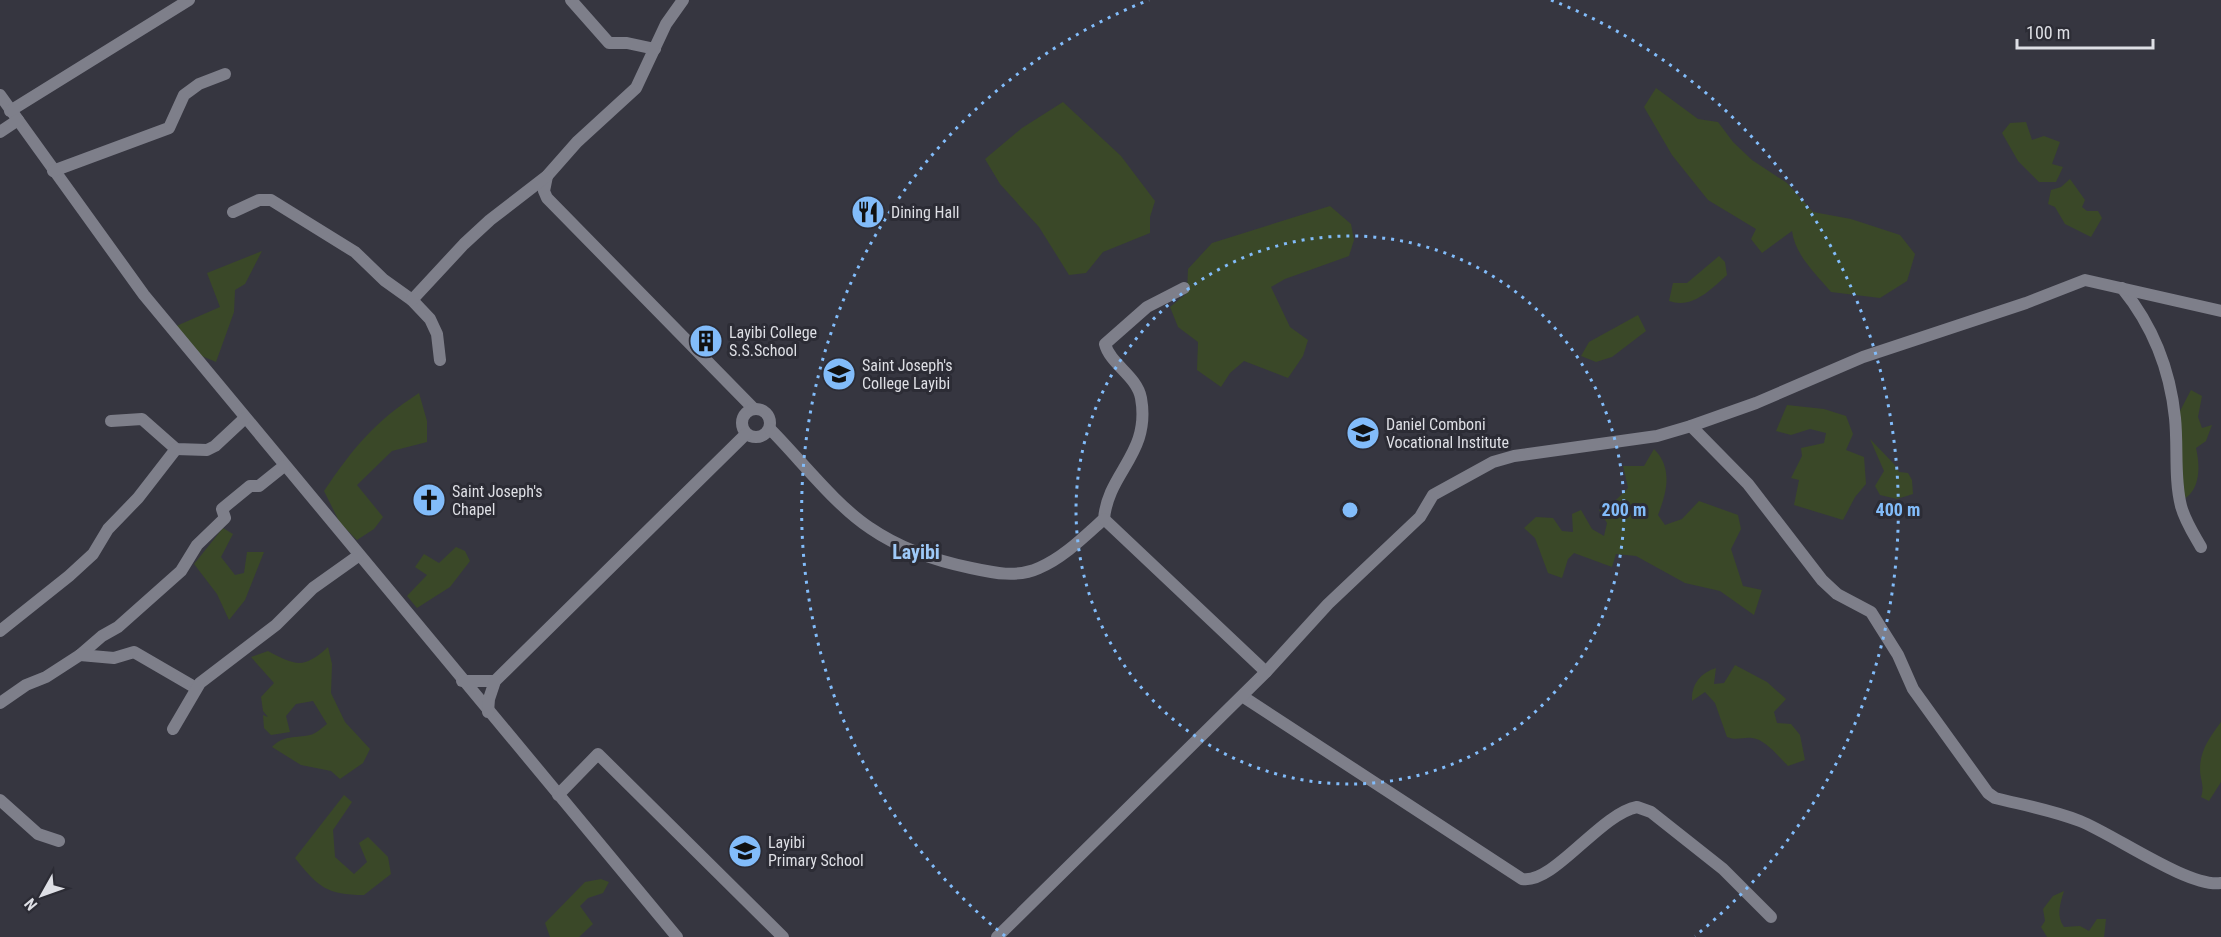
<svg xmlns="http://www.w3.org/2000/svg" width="2221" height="937" viewBox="0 0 2221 937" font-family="'Roboto Condensed',sans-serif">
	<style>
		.green { fill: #3a4828 }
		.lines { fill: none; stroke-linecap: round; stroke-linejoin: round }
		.minor { stroke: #7e7f8a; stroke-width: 12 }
		.ring { fill: none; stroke: #82bcfa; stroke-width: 3; stroke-dasharray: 3 6 }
		.labels { text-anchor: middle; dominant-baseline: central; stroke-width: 6; stroke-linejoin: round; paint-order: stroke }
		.poi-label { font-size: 16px; fill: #dedfe5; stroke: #2c2c35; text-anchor: start }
		.quarter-label { font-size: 20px; font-weight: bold; fill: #9ec9f8; stroke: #2c2c35 }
		.centre { fill: #82bcfa; stroke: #2c2c35; stroke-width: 3 }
		.ring-label { font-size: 18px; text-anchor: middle; font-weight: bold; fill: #82bcfa; stroke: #2c2c35; stroke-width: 6; stroke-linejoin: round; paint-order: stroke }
	</style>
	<rect width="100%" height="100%" fill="#363640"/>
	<g class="green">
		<path d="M1656,88L1698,119L1718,122L1733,142L1752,160L1787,183L1813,212L1851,219L1900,235L1915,254L1907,281L1880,298L1831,292C1816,274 1795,255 1792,231L1762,253L1751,239L1756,229L1708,200L1672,155L1644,107Z"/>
		<polygon points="1063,102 1121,156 1155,201 1150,217 1150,233 1103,252 1086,273 1069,275 1039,227 1000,184 985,159 1022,128"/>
		<polygon points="2026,122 2032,140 2044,136 2060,142 2052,164 2063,167 2056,182 2039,182 2018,161 2002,133 2010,123"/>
		<polygon points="2070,179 2085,200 2082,207 2087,211 2098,211 2102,218 2091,237 2065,224 2055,207 2048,204 2051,190 2061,187"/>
		<polygon points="1330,206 1351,224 1354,240 1349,256 1285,279 1271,287 1290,327 1308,340 1303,356 1288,378 1244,361 1230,373 1221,387 1197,370 1198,342 1178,327 1170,307 1187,293 1188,269 1212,243"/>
		<polygon points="262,251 245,284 235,290 234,312 216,362 197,354 174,327 220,307 207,273"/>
		<path d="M1719,256L1725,262L1727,275C1710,290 1693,309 1669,301L1673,283H1687Z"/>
		<polygon points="1638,315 1646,331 1612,357 1596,362 1581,356 1589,342"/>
		<path d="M2191,390L2202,396L2198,417L2202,428L2212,425L2206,441L2196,448C2200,465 2201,489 2184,499L2179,455L2180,411Z"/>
		<path d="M419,393L427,421V442L392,451L357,485L383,517L374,529L357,540L340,523L324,491C354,447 374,422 419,393Z"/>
		<polygon points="1787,405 1824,409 1846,416 1853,434 1846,450 1864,457 1866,484 1855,497 1843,520 1794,505 1799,480 1791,478 1802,456 1801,448 1824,443 1826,433 1810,429 1791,435 1776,431"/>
		<polygon points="1870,439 1894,464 1899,472 1908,473 1912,480 1913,494 1897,499 1880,495 1875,486 1884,471"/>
		<path d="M1654,449C1673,468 1667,492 1658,515L1665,525L1682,519L1699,501L1738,515L1741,529L1731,549L1743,586L1762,590L1754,615L1720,591L1685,583L1636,556L1616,554L1612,567L1574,553L1568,559L1562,578L1548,573L1535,538L1524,528L1536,517L1553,518L1562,531L1573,532L1572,514L1581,510L1592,529L1604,536L1607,523L1599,510L1617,499L1628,488L1623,466H1644Z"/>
		<polygon points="223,528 233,534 221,557 235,575 244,573 247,552 264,552 245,600 229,620 217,594 194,564"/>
		<polygon points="456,547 465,551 470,561 450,587 417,608 407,596 427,575 415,567 424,554 439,563"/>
		<path d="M328,647L332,664L331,693L345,722L370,749L363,763L340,779L331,771L301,765L272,747C283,735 296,738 310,735C315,734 322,728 327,724L313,701L296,704L286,716L290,732L271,735L264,728L263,715L268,717L263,711L261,697L274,683L251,657L268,651C296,666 304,669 328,647Z"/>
		<path d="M1735,665L1767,682L1786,699L1774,712L1777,723L1791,724L1800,735L1805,760L1788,766C1779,757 1765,739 1752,738C1742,737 1737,741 1727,737L1715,703L1705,692L1692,701C1691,685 1700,673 1716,668L1714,684L1724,683Z"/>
		<path d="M2221,722V782L2209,801L2201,797C2205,786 2200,780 2200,769C2200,750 2210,737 2221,722Z"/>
		<path d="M344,795L352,802L333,830L335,857L354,874L367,862L359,843L368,837L388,857L391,874L364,895C327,895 318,887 295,858Z"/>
		<polygon points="601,879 609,882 603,893 588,898 580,906 593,924 579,937 550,937 545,923 585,882"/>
		<path d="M2064,891C2060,904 2056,916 2064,927L2080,926L2089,931L2097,919H2106L2104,937H2047L2041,927L2045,921L2043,909L2053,896Z"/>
	</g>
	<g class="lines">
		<g class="minor">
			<polyline points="571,0 609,43 627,43 655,49"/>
			<polyline points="0,95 144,295 677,937"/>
			<polyline points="10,111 189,0"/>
			<polyline points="0,132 18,120"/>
			<polyline points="53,171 169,128 184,95 199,84 225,74"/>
			<polyline points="547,176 544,191 547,198 754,409"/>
			<polyline points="233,212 259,200 271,200 355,252 384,280 412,300 430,319 437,334 440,360"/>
			<path d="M2122,288C2153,326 2170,369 2175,418C2178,447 2174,478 2181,506C2185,521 2193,533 2201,547"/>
			<polyline points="412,300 464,244 490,220 547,176 577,142 636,88 666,24 683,0"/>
			<circle cx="756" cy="423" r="14"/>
			<polyline points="111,421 142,419 176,449 207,450 215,446 245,418"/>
			<path d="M1691,426L1748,484L1822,580L1837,594L1871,612L1898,655L1913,689L1988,793L1995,798C2023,805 2052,810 2080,821C2115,835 2189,888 2221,883"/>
			<path d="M770,429C800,459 835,505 870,528C899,548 937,561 971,568C994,573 1017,578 1039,568C1063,558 1085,536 1104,519C1108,472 1151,454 1141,398C1137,376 1110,364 1105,344L1147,307L1184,288"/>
			<polyline points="1104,519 1266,672"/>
			<polyline points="0,631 69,576 93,554 108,529 138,498 176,449"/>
			<polyline points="80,655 102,636 118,627 181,571 197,545 225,518 222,509 250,486 259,486 284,466"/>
			<polyline points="462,681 495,681"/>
			<path d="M1242,696L1522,879C1553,885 1600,814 1637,807L1651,812L1723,869L1771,917"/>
			<polyline points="0,703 26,685 46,677 80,655 114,658 134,652 196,688"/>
			<polyline points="488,712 489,699 495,681 746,434"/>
			<polyline points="173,729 200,683 276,625 313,588 358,556"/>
			<polyline points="558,795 598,754 783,937"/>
			<polyline points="0,800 38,834 59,841"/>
			<polyline points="997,937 1266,672 1328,604 1420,517 1433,495 1493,462 1514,456 1657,436 1691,426 1756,403 1863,357 2026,303 2085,280 2221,311"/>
		</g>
	</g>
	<g class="ring">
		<circle cx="1350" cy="510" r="274"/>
		<path d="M1005 936A548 548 0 0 1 1149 0M1551 0A548 548 0 0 1 1695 936"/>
	</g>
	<defs>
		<symbol id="restaurant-disc" viewBox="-11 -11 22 22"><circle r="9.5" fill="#82bcfa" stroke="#2c2c35"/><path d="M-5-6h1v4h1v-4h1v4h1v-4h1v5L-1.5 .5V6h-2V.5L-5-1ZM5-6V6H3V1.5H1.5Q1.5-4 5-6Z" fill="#111"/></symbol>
		<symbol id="building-disc" viewBox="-11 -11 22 22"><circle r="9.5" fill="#82bcfa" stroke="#2c2c35"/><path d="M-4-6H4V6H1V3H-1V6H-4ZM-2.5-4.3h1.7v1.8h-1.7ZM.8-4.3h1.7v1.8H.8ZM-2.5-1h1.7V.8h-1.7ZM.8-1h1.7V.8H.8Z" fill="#111"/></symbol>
		<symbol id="school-disc" viewBox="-11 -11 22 22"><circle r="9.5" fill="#82bcfa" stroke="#2c2c35"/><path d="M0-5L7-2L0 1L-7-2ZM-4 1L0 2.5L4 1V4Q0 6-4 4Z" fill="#111"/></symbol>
		<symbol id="church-disc" viewBox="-11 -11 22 22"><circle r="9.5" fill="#82bcfa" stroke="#2c2c35"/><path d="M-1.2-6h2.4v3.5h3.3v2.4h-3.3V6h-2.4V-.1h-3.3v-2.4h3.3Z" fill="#111"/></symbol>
	</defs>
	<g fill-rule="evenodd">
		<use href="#restaurant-disc" x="849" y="193" width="38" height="38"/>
		<use href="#building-disc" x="687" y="322" width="38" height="38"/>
		<use href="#school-disc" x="820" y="355" width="38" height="38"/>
		<use href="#school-disc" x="1344" y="414" width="38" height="38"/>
		<use href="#church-disc" x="410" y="481" width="38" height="38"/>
		<use href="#school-disc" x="726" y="832" width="38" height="38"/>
	</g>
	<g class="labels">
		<g class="poi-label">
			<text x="891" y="212">Dining Hall</text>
			<text x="729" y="332">Layibi College<tspan x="729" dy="18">S.S.School</tspan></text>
			<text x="862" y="365">Saint Joseph's<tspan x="862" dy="18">College Layibi</tspan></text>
			<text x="1386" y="424">Daniel Comboni<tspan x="1386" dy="18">Vocational Institute</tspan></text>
			<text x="452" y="491">Saint Joseph's<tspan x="452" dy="18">Chapel</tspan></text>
			<text x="768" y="842">Layibi<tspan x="768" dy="18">Primary School</tspan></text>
		</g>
		<g class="quarter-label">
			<text x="916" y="552">Layibi</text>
		</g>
	</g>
	<circle cx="1350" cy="510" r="9" class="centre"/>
	<g class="ring-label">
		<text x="1624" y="516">200 m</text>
		<text x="1898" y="516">400 m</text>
	</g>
	<g transform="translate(42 895) rotate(230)" stroke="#2c2c35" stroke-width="4.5" paint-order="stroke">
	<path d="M0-4.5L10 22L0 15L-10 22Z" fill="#dedfe5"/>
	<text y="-9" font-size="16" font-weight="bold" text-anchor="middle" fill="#dedfe5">N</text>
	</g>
	<path d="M2017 39v9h136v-9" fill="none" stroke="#dedfe5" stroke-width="3"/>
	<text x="2026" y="39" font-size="18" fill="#dedfe5" stroke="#2c2c35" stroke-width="4.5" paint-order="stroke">100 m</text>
</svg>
